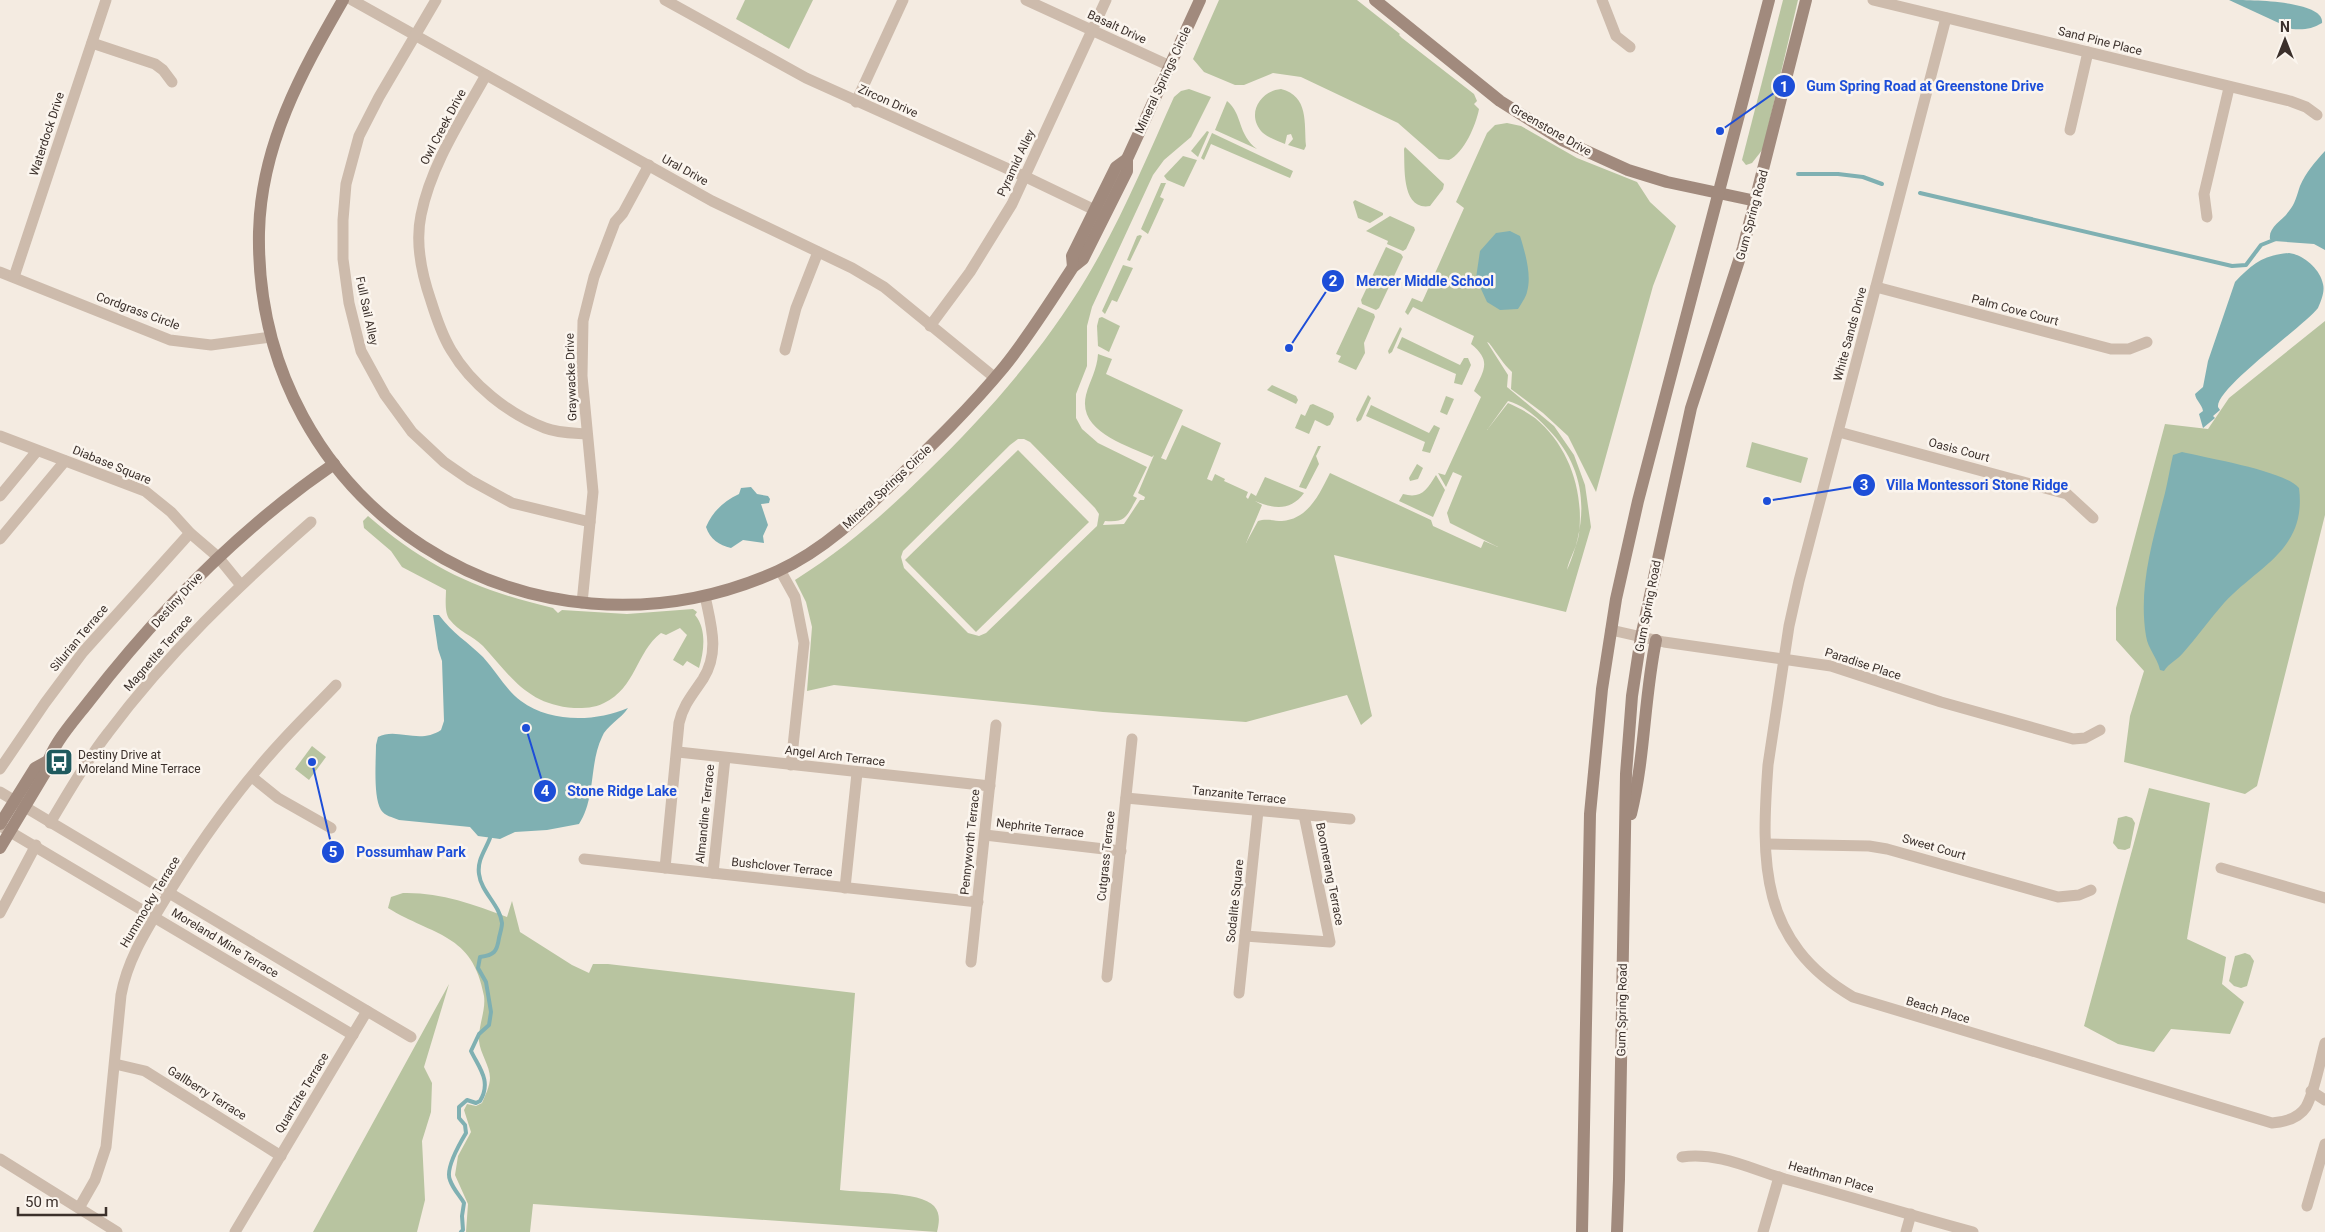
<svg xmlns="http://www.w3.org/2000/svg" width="2325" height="1232" viewBox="0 0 2325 1232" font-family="Roboto,sans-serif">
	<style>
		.green { fill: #b8c4a0; fill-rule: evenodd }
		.water { fill: #7fb0b2 }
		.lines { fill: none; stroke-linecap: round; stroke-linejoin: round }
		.stream { stroke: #7fb0b2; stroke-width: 4 }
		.street { stroke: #cdbbac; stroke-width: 11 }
		.secondary { stroke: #a18a7d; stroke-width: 12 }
		.labels { text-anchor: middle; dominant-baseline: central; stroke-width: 5; stroke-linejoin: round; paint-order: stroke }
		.street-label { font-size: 12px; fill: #3b302b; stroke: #fbf5ee }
		.poi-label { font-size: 12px; fill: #3b302b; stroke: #fbf5ee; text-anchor: start }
		.leader { fill: none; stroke: #1d4ed8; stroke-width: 2 }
		.callout-dot { fill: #1d4ed8; stroke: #fbf5ee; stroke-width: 2 }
		.mark-label { font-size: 15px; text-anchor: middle; font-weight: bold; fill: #fff }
		.callout-label { font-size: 14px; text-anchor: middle; font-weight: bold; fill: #1d4ed8; stroke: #fbf5ee; stroke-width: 5; stroke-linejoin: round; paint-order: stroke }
	</style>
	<rect width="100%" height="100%" fill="#f4ebe1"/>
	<g class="green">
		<polygon points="745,0 813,0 789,49 736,19"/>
		<path d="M1219,0H1357L1400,34L1399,35L1402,38L1474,94L1477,101L1474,104L1479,109C1476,125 1464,153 1449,160L1439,159L1398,123L1301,77L1273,73L1244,85H1235L1204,72L1193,59Z"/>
		<polygon points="1783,0 1798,0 1763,149 1752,163 1746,165 1742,160"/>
		<path d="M1189,89L1211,97L1191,137L1164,160L1153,175L1092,307L1087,326V366L1076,394V418L1082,429L1098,443L1147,467L1133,496L1137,498C1127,515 1127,523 1105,521L1103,525L1124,524L1140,500H1144L1145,497L1138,493L1154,455L1152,457C1128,445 1077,432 1086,395C1090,380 1097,370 1098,354L1112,359L1106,374L1183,410L1161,458L1166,460L1182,425L1221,443L1207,479L1212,481L1215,474L1225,479L1224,481L1248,492L1246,497L1248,499L1251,493L1256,496L1265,477L1304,493C1291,511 1274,509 1255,501L1262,505L1246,543L1258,521C1266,518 1274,521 1282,521C1308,519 1319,495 1330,473L1431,520L1433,526L1481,548L1484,541L1498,547L1450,523L1447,513L1462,476L1453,472L1446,487L1438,473L1445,475L1481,397L1474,391C1484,370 1492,361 1471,344L1474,336L1413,307L1408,315L1405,312L1412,298L1422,302L1424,298L1464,208L1456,202L1487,133L1495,125L1507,123L1521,126L1577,158L1637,182L1650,202L1676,226L1653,286L1596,492L1568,436L1543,413L1511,389L1512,372C1503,364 1497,353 1489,343L1487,342L1508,375L1507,387L1554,426L1574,455L1585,485L1591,527L1566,612L1334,555L1372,716L1361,725L1347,695L1246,722L1103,712L834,685L807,691L812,627L806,602L795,580C847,547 883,515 927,472C988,413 1043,350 1087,277C1121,220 1147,157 1174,97L1181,91ZM1508,401C1523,405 1537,417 1548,429C1588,470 1589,520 1567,570C1569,559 1577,547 1579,534C1584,491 1569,446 1535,418C1527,412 1517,407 1508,403L1487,430ZM1018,439H1024L1030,442L1095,508L1099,514L1097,526L986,633L979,636L968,633L904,568L901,557L903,551L1010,445Z"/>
		<path d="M1281,89C1309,96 1304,123 1306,146L1304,150L1288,145L1293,139L1291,134L1287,135L1285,144C1278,141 1269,138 1263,133C1245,115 1260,91 1281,89Z"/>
		<path d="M1227,101C1243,114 1237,134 1257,149L1215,130Z"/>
		<polygon points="1207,131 1209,132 1198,157 1191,151"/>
		<polygon points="1212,133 1293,171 1290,178 1211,144 1204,160 1201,158"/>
		<path d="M1405,147L1444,184L1443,189L1430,206C1401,211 1405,167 1404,149Z"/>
		<polygon points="1183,156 1197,160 1184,187 1167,180 1164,176"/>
		<polygon points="1161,183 1166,183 1160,197 1164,199 1148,234 1141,229"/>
		<polygon points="1355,200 1383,213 1383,215 1370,223 1358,218 1353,202"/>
		<polygon points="1390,216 1414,227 1415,230 1406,249 1403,251 1387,244 1388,241 1366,231"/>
		<polygon points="1140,235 1142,236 1130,261 1127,260 1137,236"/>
		<polygon points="1386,247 1401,254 1403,257 1379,308 1376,310 1362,304 1361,300"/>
		<polygon points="1123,265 1133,268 1117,302 1112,300 1105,314 1102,311"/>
		<polygon points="1358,307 1374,314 1375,317 1364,343 1365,353 1356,370 1338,362 1341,356 1336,354"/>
		<polygon points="1102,317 1120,326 1109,352 1098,346 1097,326 1099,318"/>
		<polygon points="2325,321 2325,515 2257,786 2245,794 2124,762 2130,716 2144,671 2116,640 2116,608 2165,424 2208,429 2229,398"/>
		<polygon points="1400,327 1402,329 1392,352 1389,354 1388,351"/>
		<polygon points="1402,337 1460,365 1464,358 1468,358 1471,365 1462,385 1454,383 1456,374 1397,348"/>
		<polygon points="1272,385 1296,396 1298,400 1296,404 1267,390"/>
		<polygon points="1368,395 1371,398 1361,420 1357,422 1356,419"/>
		<polygon points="1446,396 1454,399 1447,415 1440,412"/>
		<polygon points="1313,404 1333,413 1334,417 1330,425 1327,426 1315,420 1309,434 1295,428 1301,414 1305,416 1310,405"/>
		<polygon points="1371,405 1429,433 1434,425 1440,428 1430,453 1422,451 1425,442 1366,416"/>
		<polygon points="1752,442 1808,458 1801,483 1746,467"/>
		<polygon points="1318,446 1321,446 1316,456 1319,464 1306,489 1299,487"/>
		<polygon points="1018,450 1089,522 976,632 905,560"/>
		<polygon points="1417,464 1423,468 1418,479 1410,481 1409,478"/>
		<path d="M1436,475L1445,490L1433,517L1399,501L1403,494C1421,499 1427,490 1436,475Z"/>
		<path d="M368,516C428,568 477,590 553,608L558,613L562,610L627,614L693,609L697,612L695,615C707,629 704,652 699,668L687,661L683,666L673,660L687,635L680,628L666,635L661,633C636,652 636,688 604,703C594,708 585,708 574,708C528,705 511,677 483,646C473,636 458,631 450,620C444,613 446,599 446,590L402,567L391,551L364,528L363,521Z"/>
		<polygon points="312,746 326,757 309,780 295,769"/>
		<polygon points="2149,788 2210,803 2187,939 2226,957 2222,984 2244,1002 2230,1034 2171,1029 2154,1052 2118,1044 2084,1026"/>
		<polygon points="2126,816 2132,818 2135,823 2130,848 2125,850 2118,849 2113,843 2118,818"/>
		<path d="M403,893C439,892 473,904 507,917L512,901L520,932L572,965L589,973L593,964H608L855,993L840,1190C861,1193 921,1191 934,1206C941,1214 939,1223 937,1232L533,1204L530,1232H466L468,1204L455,1175L458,1156L471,1132L464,1110L467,1104L476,1106L482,1103C485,1096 490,1086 490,1078C490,1066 480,1053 479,1041C478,1026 486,1011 484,996C473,933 433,936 388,908L391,897Z"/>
		<polygon points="2245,953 2250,955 2254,961 2247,986 2241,988 2234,986 2229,981 2235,956"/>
		<polygon points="449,984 424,1067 432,1083 431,1112 422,1141 425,1200 417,1232 313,1232"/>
	</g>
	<g class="water">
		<path d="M2229,0C2249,0 2325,0 2322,23C2312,29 2304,30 2292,29Z"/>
		<path d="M2325,151V250L2314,244L2274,241L2270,239C2268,227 2283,220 2289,211C2295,204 2297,195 2300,186C2306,172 2315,162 2325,151Z"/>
		<path d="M1510,231L1520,236C1525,252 1532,275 1527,292C1526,297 1521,304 1518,309L1500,310L1487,302L1476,278L1480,251L1496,233Z"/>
		<path d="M2289,253C2304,255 2320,269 2323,284C2325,292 2321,301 2318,308C2303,327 2216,388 2218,407L2220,410L2213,416L2215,418L2203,428L2199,414L2203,411C2202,404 2196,401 2195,394L2203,387L2208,361L2235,282C2252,264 2263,255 2289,253Z"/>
		<path d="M2182,452C2207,458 2285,471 2299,488C2307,550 2258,566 2224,603C2210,619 2197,637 2183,653C2177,660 2169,663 2164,671L2160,670C2157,657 2148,649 2146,636C2138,587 2153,539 2165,493C2168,480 2170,468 2173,455Z"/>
		<path d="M751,487L757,494L768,496L770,499L769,503L761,504L768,525L763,536L764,543L743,540L731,548C719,545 710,539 706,527C713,511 724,501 739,494L741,488Z"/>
		<path d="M433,615H439C452,633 468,642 483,657C496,671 505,689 521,701C551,723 595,722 628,708C621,719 606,726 602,737C589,764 596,798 579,824L547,830L515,832L500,839L478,836L470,827L399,820C392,817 385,816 381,810C373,797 376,760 376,745L378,737C397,727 419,745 441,730L444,721L442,661L438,649Z"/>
	</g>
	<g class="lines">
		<g class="stream">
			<polyline points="1798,174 1838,174 1863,177 1882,184"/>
			<polyline points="1920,193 2232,266 2246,265 2261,245 2276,239"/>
			<path d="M461,1232L463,1230L462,1216L464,1203C460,1196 453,1189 450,1180C445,1169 460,1143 466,1133L465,1125L459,1118V1107L467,1100L476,1103L480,1101C492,1081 479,1068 471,1051L479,1034L489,1025L491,1012L486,982L478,968L480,957C494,955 497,952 499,938C500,933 502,928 502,923C500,905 481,892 479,874C477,860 485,851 490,838"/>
		</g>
		<g class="street">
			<polyline points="352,0 712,201 852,268 884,287 994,377"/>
			<polyline points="436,0 379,97 359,136 346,184 343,220 343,259 349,303 361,351 385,395 412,432 444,462 470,480 512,503 590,522"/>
			<polyline points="665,0 806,78 1026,177 1101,213"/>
			<polyline points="1026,0 1170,66"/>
			<polyline points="1602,0 1616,36 1630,47"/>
			<polyline points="1873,0 2290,101 2306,107 2317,115"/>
			<path d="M1946,18L1799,581L1789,626L1768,765C1761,862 1759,942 1853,997L2272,1123C2284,1122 2299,1118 2306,1107C2315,1091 2320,1061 2325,1043"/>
			<polyline points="92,43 155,64 163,70 172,82"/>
			<path d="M486,75C461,120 431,165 421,215C415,243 422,275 431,301C436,317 442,335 451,350C471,384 508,414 545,428C558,433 573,433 586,434"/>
			<polyline points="856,102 903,0"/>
			<polyline points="2070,130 2088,52"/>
			<polyline points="2207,217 2204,194 2229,88"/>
			<polyline points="0,272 170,340 211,345 271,337"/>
			<polyline points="14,277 106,0"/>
			<polyline points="1876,287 2111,349 2129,349 2147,342"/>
			<polyline points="930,326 970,272 1012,204 1106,0"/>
			<polyline points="785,350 796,308 818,252"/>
			<polyline points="1839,432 2067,494 2093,518"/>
			<polyline points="0,436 145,491 171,512 190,533 218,557 240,584"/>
			<polyline points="0,496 37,451"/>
			<polyline points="0,539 65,461"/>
			<polyline points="780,570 795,597 804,643 791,765"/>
			<polyline points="582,603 593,492 582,376 583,321 594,277 615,222 623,213 649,165"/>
			<polyline points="1611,630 1664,642 1831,666 1941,702 2073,739 2085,738 2100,730"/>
			<polyline points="678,752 990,786"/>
			<polyline points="0,769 45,703 83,652 190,533"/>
			<polyline points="252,777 278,798 331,828"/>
			<polyline points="0,792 367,1011"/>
			<polyline points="1126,798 1350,819"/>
			<path d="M50,823C68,793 86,761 108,733C167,654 237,587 311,522"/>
			<polyline points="2,827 353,1035"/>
			<polyline points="985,835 1121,851"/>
			<polyline points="1766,844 1869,846 1887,849 2058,897 2079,895 2091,890"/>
			<polyline points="584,859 978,902"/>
			<path d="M665,868L679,723C683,705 693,694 703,679C720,652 711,625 705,596"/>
			<polyline points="2221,868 2325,898"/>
			<polyline points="713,873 725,758"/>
			<polyline points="845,888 857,773"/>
			<polyline points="0,913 36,845"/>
			<polyline points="1245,936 1330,942 1304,815"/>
			<polyline points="971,962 996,725"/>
			<polyline points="1107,977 1132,739"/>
			<polyline points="1239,993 1258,811"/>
			<polyline points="115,1064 145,1071 281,1156"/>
			<polyline points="2311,1091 2325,1100"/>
			<path d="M1682,1157C1719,1152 1751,1169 1785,1179C1848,1196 1910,1215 1973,1232"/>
			<polyline points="0,1159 117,1232"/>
			<polyline points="2307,1206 2325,1144"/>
			<path d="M79,1208L95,1180L106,1147L121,995C127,962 144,934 161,906C192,854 233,796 273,751C293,728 315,707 336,685"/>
			<polyline points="235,1232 367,1011 411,1037"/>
			<polyline points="1763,1232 1779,1177"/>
			<polyline points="1906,1232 1911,1214"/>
		</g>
		<g class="secondary">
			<path d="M343,0C301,73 261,145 259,232C254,507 529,682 778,571C824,550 860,515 896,480C933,444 971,407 1004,367C1029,336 1051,301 1073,267L1083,259L1127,171V159L1200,0"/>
			<polyline points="1375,0 1500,101 1562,140 1628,170 1667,182 1756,201"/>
			<polyline points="1073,267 1072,256 1116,167 1127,159"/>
			<path d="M1631,814C1645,757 1644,698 1656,640"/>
			<polyline points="0,824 35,768 46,762"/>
			<path d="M0,848L45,773C49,747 74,721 90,700C160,610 239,529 334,464"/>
			<polyline points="1582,1232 1590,814 1602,689 1616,599 1638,501 1769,0"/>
			<polyline points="1617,1232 1619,1179 1626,774 1632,696 1641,637 1691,408 1743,248 1806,0"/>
		</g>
	</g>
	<defs>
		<symbol id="bus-square" viewBox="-11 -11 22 22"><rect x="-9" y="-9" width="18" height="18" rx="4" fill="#1f5a5e" stroke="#fbf5ee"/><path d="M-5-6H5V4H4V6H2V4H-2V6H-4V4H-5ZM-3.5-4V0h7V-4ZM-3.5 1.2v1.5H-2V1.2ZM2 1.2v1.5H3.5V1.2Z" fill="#fff"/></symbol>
	</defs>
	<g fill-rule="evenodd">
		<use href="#bus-square" x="43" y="746" width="32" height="32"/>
	</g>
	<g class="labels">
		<g class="street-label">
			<text transform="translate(1117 27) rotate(25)">Basalt Drive</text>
			<text transform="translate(2100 41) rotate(14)">Sand Pine Place</text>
			<text transform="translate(1163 80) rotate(-65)">Mineral Springs Circle</text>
			<text transform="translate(888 101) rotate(24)">Zircon Drive</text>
			<text transform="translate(443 127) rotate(-62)">Owl Creek Drive</text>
			<text transform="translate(1551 130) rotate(30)">Greenstone Drive</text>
			<text transform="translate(47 134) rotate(-72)">Waterdock Drive</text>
			<text transform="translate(1016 163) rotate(-65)">Pyramid Alley</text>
			<text transform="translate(685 170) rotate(29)">Ural Drive</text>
			<text transform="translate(1752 215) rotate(-75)">Gum Spring Road</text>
			<text transform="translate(2015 310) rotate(15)">Palm Cove Court</text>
			<text transform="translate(138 311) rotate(20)">Cordgrass Circle</text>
			<text transform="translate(367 311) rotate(78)">Full Sail Alley</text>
			<text transform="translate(1850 334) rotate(-75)">White Sands Drive</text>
			<text transform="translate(571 377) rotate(-92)">Graywacke Drive</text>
			<text transform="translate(1959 450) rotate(15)">Oasis Court</text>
			<text transform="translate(112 465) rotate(22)">Diabase Square</text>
			<text transform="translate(887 487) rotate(-43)">Mineral Springs Circle</text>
			<text transform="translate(177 600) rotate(-48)">Destiny Drive</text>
			<text transform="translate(1648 606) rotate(-79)">Gum Spring Road</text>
			<text transform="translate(79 638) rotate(-50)">Silurian Terrace</text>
			<text transform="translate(158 653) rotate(-49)">Magnetite Terrace</text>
			<text transform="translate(1863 664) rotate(18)">Paradise Place</text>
			<text transform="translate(835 756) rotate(7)">Angel Arch Terrace</text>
			<text transform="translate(1239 795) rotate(6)">Tanzanite Terrace</text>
			<text transform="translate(705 814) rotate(-84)">Almandine Terrace</text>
			<text transform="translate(1040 828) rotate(7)">Nephrite Terrace</text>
			<text transform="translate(970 842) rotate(-84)">Pennyworth Terrace</text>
			<text transform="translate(1934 847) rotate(16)">Sweet Court</text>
			<text transform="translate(1106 856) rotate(-84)">Cutgrass Terrace</text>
			<text transform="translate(782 867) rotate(6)">Bushclover Terrace</text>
			<text transform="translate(1330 874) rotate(79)">Boomerang Terrace</text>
			<text transform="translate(1235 901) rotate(-84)">Sodalite Square</text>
			<text transform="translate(150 902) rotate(-59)">Hummocky Terrace</text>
			<text transform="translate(225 943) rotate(31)">Moreland Mine Terrace</text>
			<text transform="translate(1622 1010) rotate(-89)">Gum Spring Road</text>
			<text transform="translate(1938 1010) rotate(17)">Beach Place</text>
			<text transform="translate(207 1093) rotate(32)">Gallberry Terrace</text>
			<text transform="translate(302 1093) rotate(-59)">Quartzite Terrace</text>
			<text transform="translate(1831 1177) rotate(16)">Heathman Place</text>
		</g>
		<g class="poi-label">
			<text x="78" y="755">Destiny Drive at<tspan x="78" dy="14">Moreland Mine Terrace</tspan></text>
		</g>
	</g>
	<path class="leader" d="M1720 131L1784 86M1289 348L1333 281M1767 501L1864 485M526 728L545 791M312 762L333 852"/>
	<g class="callout-dot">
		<circle cx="1720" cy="131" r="5"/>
		<circle cx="1289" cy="348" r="5"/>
		<circle cx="1767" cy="501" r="5"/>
		<circle cx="526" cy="728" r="5"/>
		<circle cx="312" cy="762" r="5"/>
		<circle cx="1784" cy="86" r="12"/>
		<circle cx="1333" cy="281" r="12"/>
		<circle cx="1864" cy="485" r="12"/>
		<circle cx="545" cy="791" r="12"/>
		<circle cx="333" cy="852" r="12"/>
	</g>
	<g class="mark-label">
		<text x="1784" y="92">1</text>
		<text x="1333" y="286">2</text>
		<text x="1864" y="490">3</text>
		<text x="545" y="796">4</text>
		<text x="333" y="857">5</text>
	</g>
	<g class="callout-label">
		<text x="1925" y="91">Gum Spring Road at Greenstone Drive</text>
		<text x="1425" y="286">Mercer Middle School</text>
		<text x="1977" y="490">Villa Montessori Stone Ridge</text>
		<text x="622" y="796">Stone Ridge Lake</text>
		<text x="411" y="857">Possumhaw Park</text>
	</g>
	<g transform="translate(2285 40)" stroke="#fbf5ee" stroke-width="4" paint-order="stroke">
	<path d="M0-4L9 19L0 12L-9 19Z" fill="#3b302b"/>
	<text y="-8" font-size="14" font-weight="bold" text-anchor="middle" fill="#3b302b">N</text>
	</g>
	<path d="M18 1207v8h88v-8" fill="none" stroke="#3b302b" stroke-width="2.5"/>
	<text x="25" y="1207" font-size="15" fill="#3b302b" stroke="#fbf5ee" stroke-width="4" paint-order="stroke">50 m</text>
</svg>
